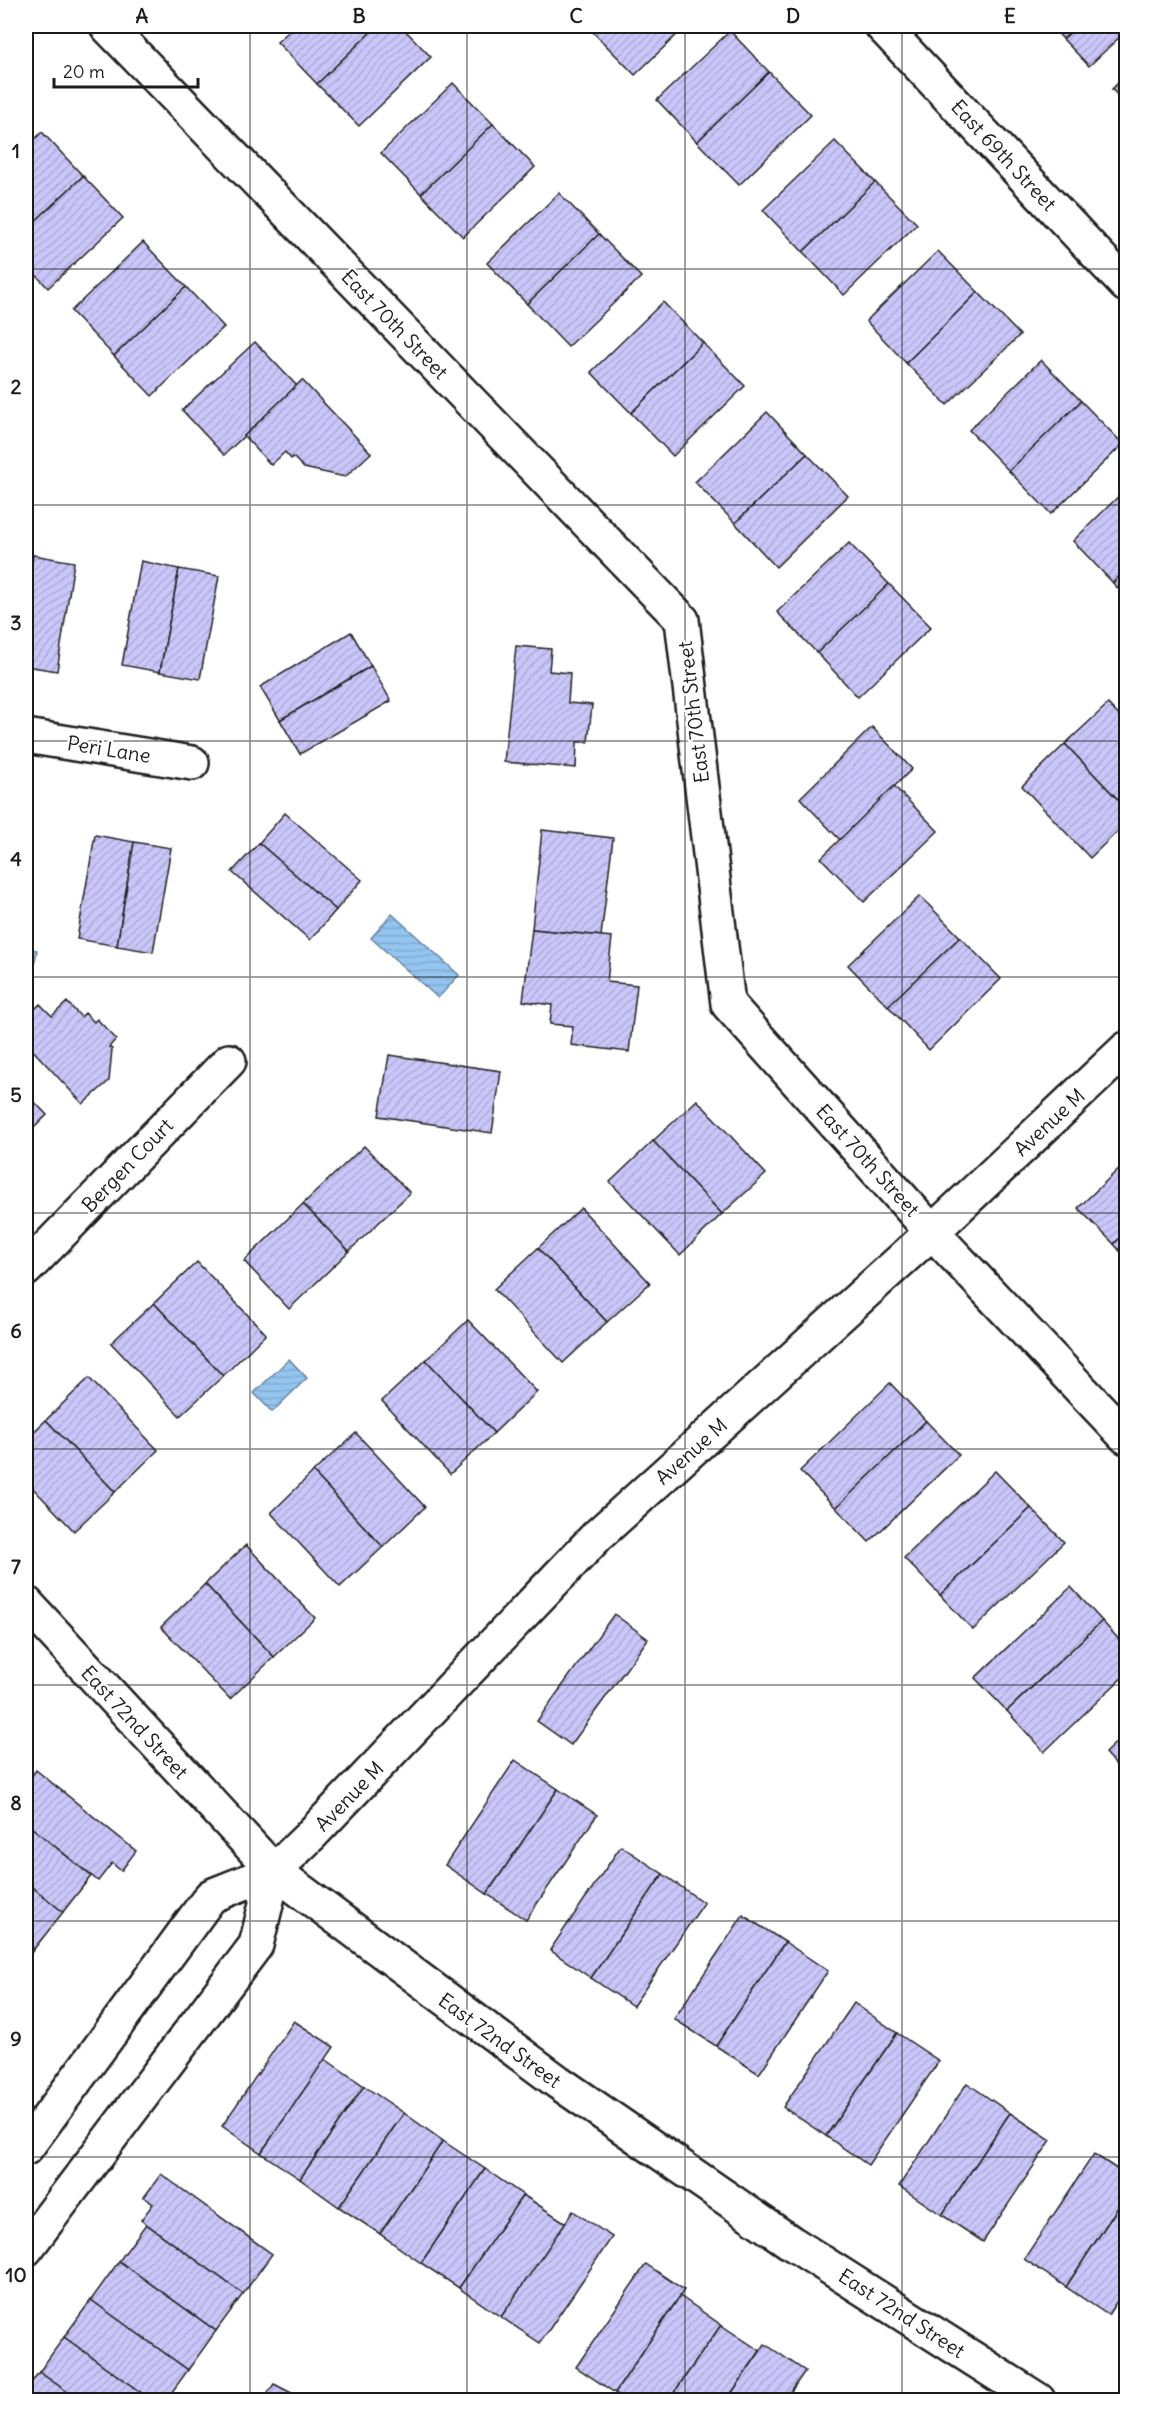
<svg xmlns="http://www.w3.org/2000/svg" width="1152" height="2426" viewBox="0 0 1152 2426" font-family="Delius,sans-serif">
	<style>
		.water { fill: url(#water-rules); stroke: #64819b; stroke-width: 1.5 }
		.building { fill: url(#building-hatch); stroke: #1c1c1c; stroke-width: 1.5 }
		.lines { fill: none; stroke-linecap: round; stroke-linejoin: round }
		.minor-casing { stroke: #1c1c1c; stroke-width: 38 }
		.minor { stroke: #fff; stroke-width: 33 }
		.grid { fill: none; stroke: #1c1c1c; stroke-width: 1.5; stroke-opacity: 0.55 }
		.labels { text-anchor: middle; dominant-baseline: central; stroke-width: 5; stroke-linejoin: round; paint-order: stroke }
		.street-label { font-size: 20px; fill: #1c1c1c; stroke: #fff }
		.neatline { fill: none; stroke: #1c1c1c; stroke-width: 2 }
		.grid-label { font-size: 20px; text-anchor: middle; font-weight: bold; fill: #1c1c1c }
	</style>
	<defs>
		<pattern id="water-rules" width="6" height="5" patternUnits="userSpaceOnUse" patternTransform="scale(1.5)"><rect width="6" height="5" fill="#94c5f0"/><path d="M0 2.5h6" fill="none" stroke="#7fa9cd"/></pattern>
		<pattern id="building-hatch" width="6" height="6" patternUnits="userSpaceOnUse" patternTransform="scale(1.5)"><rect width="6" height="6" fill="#cbc6f9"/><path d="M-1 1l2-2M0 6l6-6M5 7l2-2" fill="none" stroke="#aeaad5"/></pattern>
	</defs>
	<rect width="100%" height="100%" fill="#fff"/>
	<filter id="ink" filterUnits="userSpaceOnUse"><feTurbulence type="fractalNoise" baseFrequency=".0167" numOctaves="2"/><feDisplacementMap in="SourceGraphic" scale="12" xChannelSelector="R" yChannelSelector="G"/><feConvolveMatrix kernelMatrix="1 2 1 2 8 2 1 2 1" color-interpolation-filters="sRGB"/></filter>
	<g filter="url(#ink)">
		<g class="water">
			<polygon points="392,914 459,975 438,998 371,938"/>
			<polygon points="26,948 37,950 31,983 26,982"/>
			<polygon points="289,1359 307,1378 272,1412 254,1393"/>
		</g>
		<g class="building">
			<polygon points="295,26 377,26 317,84 277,42"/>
			<polygon points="377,26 401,26 431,57 359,126 317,84"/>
			<polygon points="586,26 600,26 593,32"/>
			<polygon points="600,26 686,26 635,75 593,32"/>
			<polygon points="1051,26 1078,26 1063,39"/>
			<polygon points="1078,26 1126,26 1126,31 1089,66 1063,39"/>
			<polygon points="730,31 769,72 697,142 657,100"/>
			<polygon points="769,72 811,115 739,185 697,142"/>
			<polygon points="1126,75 1126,105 1112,89"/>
			<polygon points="453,83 493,124 421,194 381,153"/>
			<polygon points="493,124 535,167 463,237 421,194"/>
			<polygon points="42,132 83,176 26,230 26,148"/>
			<polygon points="835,141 875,182 803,252 763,210"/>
			<polygon points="83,176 123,218 48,288 26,264 26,230"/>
			<polygon points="875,182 917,224 844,295 803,252"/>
			<polygon points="559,193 599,234 527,304 487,263"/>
			<polygon points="599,234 641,277 568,347 527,304"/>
			<polygon points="143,242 186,287 114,356 71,311"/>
			<polygon points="938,251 978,292 906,363 866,321"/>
			<polygon points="186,287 224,327 152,396 114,356"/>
			<polygon points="978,292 1020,335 947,405 906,363"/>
			<polygon points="663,302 703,343 631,413 591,372"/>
			<polygon points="255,342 297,386 224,455 182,410"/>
			<polygon points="703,343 745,386 673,456 631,413"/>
			<polygon points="1041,360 1081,401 1009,471 969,430"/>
			<polygon points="302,380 371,453 345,477 304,468 293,457 291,459 285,452 271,465 244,436"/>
			<polygon points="1081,401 1123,444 1051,514 1009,471"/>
			<polygon points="767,412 807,454 735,523 695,482"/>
			<polygon points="807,454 848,496 776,567 735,523"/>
			<polygon points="1126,489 1126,569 1113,583 1073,541"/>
			<polygon points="849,543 889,584 817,653 777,612"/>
			<polygon points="26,554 33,555 26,605"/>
			<polygon points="33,555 74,562 57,671 26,666 26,605"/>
			<polygon points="141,561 179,569 160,672 122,665"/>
			<polygon points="179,569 219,576 200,679 160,672"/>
			<polygon points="1126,569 1126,597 1113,583"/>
			<polygon points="889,584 931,627 858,697 817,653"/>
			<polygon points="351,632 371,666 280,720 260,687"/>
			<polygon points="516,646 551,649 549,671 570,673 568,703 592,705 588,742 577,742 576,768 504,762"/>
			<polygon points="371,666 391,701 300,754 280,720"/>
			<polygon points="1108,704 1126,723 1126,808 1065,744"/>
			<polygon points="872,727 912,769 840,840 800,798"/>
			<polygon points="1065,744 1126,808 1126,823 1090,858 1022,786"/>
			<polygon points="894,786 938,831 864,902 821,858"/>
			<polygon points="26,810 31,812 26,844"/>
			<polygon points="285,813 362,880 336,910 259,843"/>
			<polygon points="542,830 613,838 601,936 532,929"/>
			<polygon points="95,835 134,842 117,946 77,939"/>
			<polygon points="134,842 171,848 153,952 117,946"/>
			<polygon points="259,843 336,910 310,940 232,872"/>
			<polygon points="920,896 960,937 888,1006 848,965"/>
			<polygon points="532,929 612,937 607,982 637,985 629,1052 571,1045 573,1026 550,1024 552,1005 523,1001"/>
			<polygon points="960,937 1001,979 929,1050 888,1006"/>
			<polygon points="26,998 36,1008 40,1004 52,1016 67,1002 81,1017 85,1013 94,1022 97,1019 116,1039 109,1047 112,1049 109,1081 83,1104 26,1043"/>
			<polygon points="389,1055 501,1071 492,1133 379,1116"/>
			<polygon points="26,1093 47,1115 26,1136"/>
			<polygon points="697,1100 766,1174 722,1214 653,1141"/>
			<polygon points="653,1141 722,1214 680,1255 610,1182"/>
			<polygon points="364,1146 410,1193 349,1251 303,1204"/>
			<polygon points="1126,1162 1126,1232 1114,1244 1078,1208"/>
			<polygon points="303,1204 349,1251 289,1309 244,1261"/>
			<polygon points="581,1208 650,1283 607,1322 538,1248"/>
			<polygon points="1126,1232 1126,1258 1114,1244"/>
			<polygon points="538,1248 607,1322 563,1363 494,1289"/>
			<polygon points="197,1262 266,1334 223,1376 154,1303"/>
			<polygon points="154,1303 223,1376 180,1416 111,1343"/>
			<polygon points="468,1320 537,1392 494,1433 426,1360"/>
			<polygon points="426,1360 494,1433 450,1474 382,1401"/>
			<polygon points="89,1378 158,1450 115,1492 46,1420"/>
			<polygon points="890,1383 926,1421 836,1508 800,1471"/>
			<polygon points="46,1420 115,1492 74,1531 26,1481 26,1439"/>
			<polygon points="926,1421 959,1455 869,1542 836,1508"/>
			<polygon points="356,1433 425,1507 383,1547 313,1472"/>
			<polygon points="995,1471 1031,1508 940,1595 904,1558"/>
			<polygon points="313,1472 383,1547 340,1587 271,1513"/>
			<polygon points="1031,1508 1064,1542 973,1630 940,1595"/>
			<polygon points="246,1545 315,1618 274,1657 205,1584"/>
			<polygon points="205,1584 274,1657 230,1699 161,1627"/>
			<polygon points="1071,1587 1102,1621 1007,1711 975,1678"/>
			<polygon points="614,1614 648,1639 571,1745 537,1721"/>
			<polygon points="1102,1621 1126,1647 1126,1674 1044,1752 1007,1711"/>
			<polygon points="1126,1733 1126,1776 1105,1753"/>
			<polygon points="515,1760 558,1789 487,1894 445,1865"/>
			<polygon points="36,1770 136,1851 121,1871 112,1863 98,1881 26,1823 26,1783"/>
			<polygon points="558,1789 597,1815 526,1920 487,1894"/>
			<polygon points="26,1823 91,1876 63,1912 26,1882"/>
			<polygon points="621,1846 663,1874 591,1978 550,1950"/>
			<polygon points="663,1874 704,1903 633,2006 591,1978"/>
			<polygon points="26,1882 63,1912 34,1949 26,1943"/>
			<polygon points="743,1915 785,1942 716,2046 674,2019"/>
			<polygon points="785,1942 828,1971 759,2074 716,2046"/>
			<polygon points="26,1943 34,1949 26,1960"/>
			<polygon points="854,2003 897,2033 826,2136 783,2107"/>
			<polygon points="294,2021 334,2047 261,2153 222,2126"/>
			<polygon points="897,2033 939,2061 868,2165 826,2136"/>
			<polygon points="325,2059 364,2086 300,2179 261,2153"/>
			<polygon points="967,2083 1010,2113 942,2215 899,2186"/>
			<polygon points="364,2086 404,2113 339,2207 300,2179"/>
			<polygon points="404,2113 443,2141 380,2234 339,2207"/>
			<polygon points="1010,2113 1051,2140 983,2242 942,2215"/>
			<polygon points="443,2141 485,2169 421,2263 380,2234"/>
			<polygon points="1094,2154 1126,2175 1126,2195 1066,2287 1024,2259"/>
			<polygon points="485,2169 523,2195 459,2288 421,2263"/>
			<polygon points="161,2174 272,2254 243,2294 141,2220 153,2204 144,2197"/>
			<polygon points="523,2195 566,2223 501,2317 459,2288"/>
			<polygon points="1126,2195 1126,2287 1108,2315 1066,2287"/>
			<polygon points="573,2211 612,2237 540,2343 501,2317"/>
			<polygon points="146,2224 243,2294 216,2331 119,2261"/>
			<polygon points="119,2261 216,2331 188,2370 91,2300"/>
			<polygon points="646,2264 684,2290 615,2393 576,2367"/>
			<polygon points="680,2296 721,2325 669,2400 626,2400 615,2393"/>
			<polygon points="91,2300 188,2370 166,2400 151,2400 64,2337"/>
			<polygon points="721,2325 760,2351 727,2400 669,2400"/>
			<polygon points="64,2337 151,2400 79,2400 39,2372"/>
			<polygon points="765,2344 805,2371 785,2400 727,2400"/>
			<polygon points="39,2372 79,2400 26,2400 26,2390"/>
			<polygon points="274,2384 305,2400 263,2400"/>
		</g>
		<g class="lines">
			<defs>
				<g id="minor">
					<polyline points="107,26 682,620 728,1004 932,1232 1126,1437"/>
					<polyline points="882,26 1126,285"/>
					<polyline points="26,736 192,763"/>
					<polyline points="26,1269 229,1061"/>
					<polyline points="26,1603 274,1871 558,2082 790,2242 1038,2400"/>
					<polyline points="26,2148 211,1896 274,1871 310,1836 597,1536 932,1232 1126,1049"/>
					<polyline points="26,2249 256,1945 274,1871"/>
				</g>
			</defs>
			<use href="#minor" class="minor-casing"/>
			<use href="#minor" class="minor"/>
		</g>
	</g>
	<path class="grid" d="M250,26V2400M467,26V2400M685,26V2400M902,26V2400M26,269H1126M26,505H1126M26,741H1126M26,977H1126M26,1213H1126M26,1449H1126M26,1685H1126M26,1921H1126M26,2157H1126"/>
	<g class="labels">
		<g class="street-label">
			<text transform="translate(1004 155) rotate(47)">East 69th Street</text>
			<text transform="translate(395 324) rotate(46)">East 70th Street</text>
			<text transform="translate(693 712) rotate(-97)">East 70th Street</text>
			<text transform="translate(109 749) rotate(9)">Peri Lane</text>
			<text transform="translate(1049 1122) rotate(-43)">Avenue M</text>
			<text transform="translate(868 1160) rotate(48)">East 70th Street</text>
			<text transform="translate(127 1165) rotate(-46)">Bergen Court</text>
			<text transform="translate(691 1451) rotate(-42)">Avenue M</text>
			<text transform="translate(135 1722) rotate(47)">East 72nd Street</text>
			<text transform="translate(349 1796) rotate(-46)">Avenue M</text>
			<text transform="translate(500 2040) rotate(36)">East 72nd Street</text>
			<text transform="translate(902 2313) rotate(33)">East 72nd Street</text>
		</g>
	</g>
	<rect width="1152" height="2426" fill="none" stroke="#fff" stroke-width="66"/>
	<path d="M54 78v9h144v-9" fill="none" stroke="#1c1c1c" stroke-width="3"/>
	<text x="63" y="78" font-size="18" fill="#1c1c1c" stroke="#ffffff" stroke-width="4.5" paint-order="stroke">20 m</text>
	<rect x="33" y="33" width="1086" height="2360" class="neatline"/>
	<g class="grid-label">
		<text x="142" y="23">A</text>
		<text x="359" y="23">B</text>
		<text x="576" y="23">C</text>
		<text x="793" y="23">D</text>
		<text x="1010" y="23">E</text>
		<text x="16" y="158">1</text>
		<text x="16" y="394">2</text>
		<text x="16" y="630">3</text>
		<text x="16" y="866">4</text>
		<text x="16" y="1102">5</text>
		<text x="16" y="1338">6</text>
		<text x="16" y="1574">7</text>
		<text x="16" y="1810">8</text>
		<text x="16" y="2046">9</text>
		<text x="16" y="2282">10</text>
	</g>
</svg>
